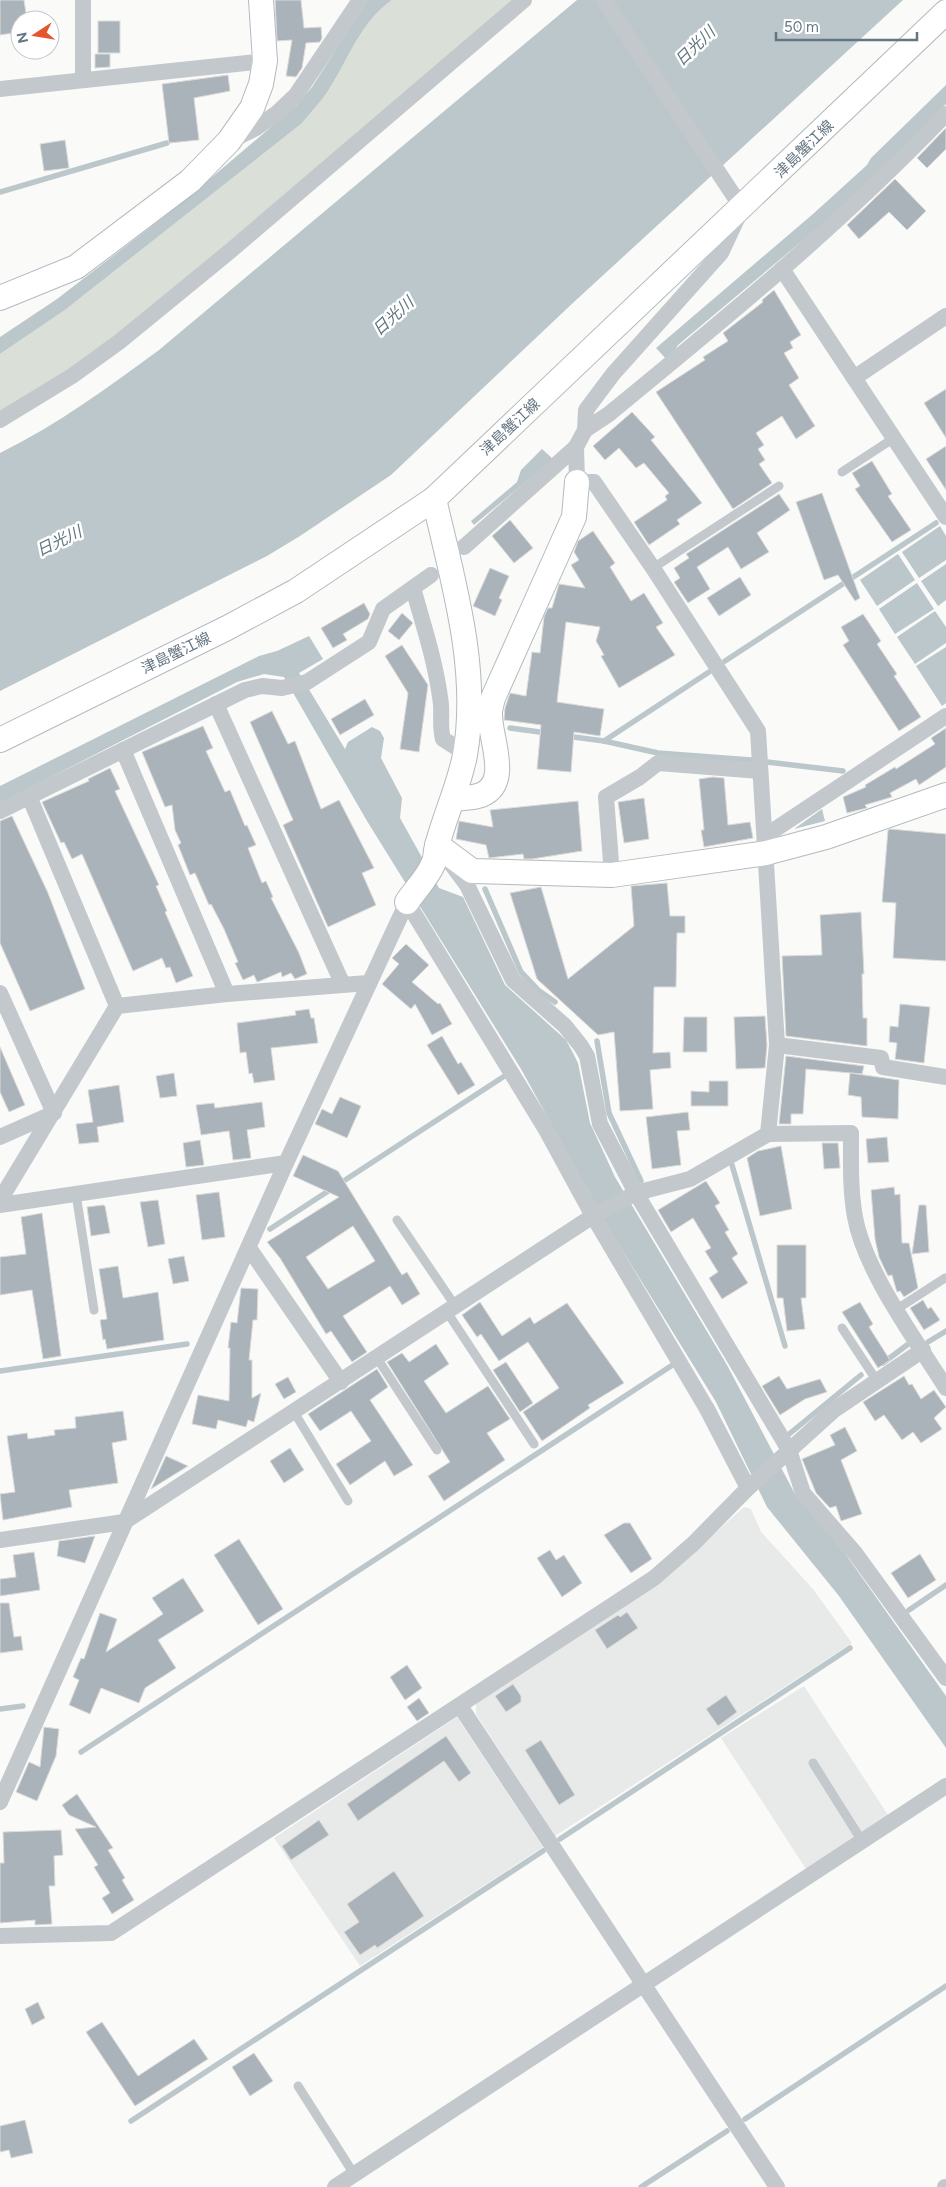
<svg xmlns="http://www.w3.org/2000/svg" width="946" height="2187" viewBox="0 0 946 2187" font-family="Figtree,'Noto Sans JP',sans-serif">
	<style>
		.built { fill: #e8e9e9 }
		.green { fill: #dadfd7 }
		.water { fill: #bbc7cb }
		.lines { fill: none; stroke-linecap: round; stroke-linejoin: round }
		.stream { stroke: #bbc7cb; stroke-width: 5.5 }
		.building { fill: #aab3b9; stroke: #dcdcda; fill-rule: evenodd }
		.secondary-casing { stroke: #b3babf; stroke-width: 26 }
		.lane { stroke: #c3c8cc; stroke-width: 9 }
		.street { stroke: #c3c8cc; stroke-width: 16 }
		.secondary { stroke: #fff; stroke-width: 24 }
		.labels { text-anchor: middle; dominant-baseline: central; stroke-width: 5; stroke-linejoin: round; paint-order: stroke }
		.street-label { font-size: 15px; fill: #657683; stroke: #fff }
		.water-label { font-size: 16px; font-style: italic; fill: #60757c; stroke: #fff }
	</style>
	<rect width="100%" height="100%" fill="#fafaf8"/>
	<g class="built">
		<polygon points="744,1507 751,1509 761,1532 813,1589 852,1643 555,1836 476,1714 476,1702 666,1577"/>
		<polygon points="804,1686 888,1815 806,1869 721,1738"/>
		<polygon points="457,1717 543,1847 360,1966 274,1838"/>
	</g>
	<path class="green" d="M392,0H517L117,338L0,414V354L65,310L301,124C310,113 320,103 328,91C348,60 361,21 392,0Z"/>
	<g class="water">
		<path d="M368,0H392C361,21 348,60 328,91C320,103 310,113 301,124L65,310L0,354V337L57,299L178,206L297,105L312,87Z"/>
		<path d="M577,0H903L575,301L391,475L300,536L267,556L0,691V453C57,425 107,388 159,350Z"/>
		<polygon points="946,85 946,104 851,200 678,345 668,361 656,348 813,214 867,165 871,158"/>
		<polygon points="542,449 553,459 474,525 471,521 517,482 521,470"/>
		<polygon points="940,526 946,536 946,560 919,578 902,552"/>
		<polygon points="898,554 915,580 877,606 860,580"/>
		<polygon points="946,564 946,600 938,606 921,581"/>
		<polygon points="917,583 934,609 895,634 879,609"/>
		<polygon points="935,611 946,627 946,643 915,664 897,637"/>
		<polygon points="309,636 323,659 299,673 345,749 348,742 372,727 380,731 384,738 381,758 402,798 400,818 439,888 463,897 505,985 566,1040 573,1053 578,1063 590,1123 615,1177 727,1365 795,1494 844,1552 946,1696 946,1748 839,1596 767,1507 716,1402 608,1227 521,1069 367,821 284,677 264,674 237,682 0,803 0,786 259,656 277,651"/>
		<polygon points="946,647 946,703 942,706 916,666"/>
		<polygon points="822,809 825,821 794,829"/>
	</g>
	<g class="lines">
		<g class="stream">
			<polyline points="0,192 167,143"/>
			<polyline points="725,661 936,523"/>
			<polyline points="510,728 547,733"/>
			<polyline points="566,736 604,741 658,753 751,760"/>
			<polyline points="604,741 709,672"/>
			<polyline points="767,762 843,771"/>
			<polyline points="485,889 521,972 538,990 555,1002"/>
			<polyline points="597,1041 609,1113 641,1181"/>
			<polyline points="732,1165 785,1346"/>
			<polyline points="270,1229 503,1077"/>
			<polyline points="928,1342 946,1331"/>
			<polyline points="883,1363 907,1345"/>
			<polyline points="0,1371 187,1344"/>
			<polyline points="788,1435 861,1375"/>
			<polyline points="909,1610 946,1585"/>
			<polyline points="0,1709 23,1706"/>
			<polyline points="81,1752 671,1366"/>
			<polyline points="560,1839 850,1648"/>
			<polyline points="745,2119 946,1986"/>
			<polyline points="131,2121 543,1851"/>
			<polyline points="641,2187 727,2131"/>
		</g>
	</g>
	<g class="building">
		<polygon points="0,0 24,0 27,20 20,20 20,32 0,35"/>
		<polygon points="275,0 301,0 304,28 321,27 322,38 320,42 306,43 302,68 296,77 286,76 292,40 277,41"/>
		<rect x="98" y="21" width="22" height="32"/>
		<polygon points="95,54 110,54 110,67 95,68"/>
		<polygon points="228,75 230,91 194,98 199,140 169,143 162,84"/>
		<polygon points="946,128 946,149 927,168 917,158"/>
		<polygon points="65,140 69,168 44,171 40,144"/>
		<polygon points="895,179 926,211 907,230 889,212 859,239 847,225"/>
		<polygon points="774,290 801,335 790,342 793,348 784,353 799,378 789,385 815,426 796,439 782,416 756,433 764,445 758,449 765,460 759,464 772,483 733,509 656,392 705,360 703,357 728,341 723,333 763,302 762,300"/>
		<polygon points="946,389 946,438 924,403"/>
		<polygon points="632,412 655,437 651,440 702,503 677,520 680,524 649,545 634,522 667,500 665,496 669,493 644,463 636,468 619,448 605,460 593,446"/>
		<polygon points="946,446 946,490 926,459"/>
		<polygon points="872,461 892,494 888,496 911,530 892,542 855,489 860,486 852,473"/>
		<polygon points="822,493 860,598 855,601 838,575 824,580 796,502"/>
		<polygon points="779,494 790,510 757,533 769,552 741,569 728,547 697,567 710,589 688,603 674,582 680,578 674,568 689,558 686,554"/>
		<polygon points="510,520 533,548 514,563 492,536"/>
		<polygon points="593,531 615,563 610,567 631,601 644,593 663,623 656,627 675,655 619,688 601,656 604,655 596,641 600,627 566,622 557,702 604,709 600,736 574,732 571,772 537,769 541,725 504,720 505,708 510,693 526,696 532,652 540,653 544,617 548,608 552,608 559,584 585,588 571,565 579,560 574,552 578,541"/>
		<polygon points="490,568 509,576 499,598 502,600 495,616 473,606"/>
		<polygon points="740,577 751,595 719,616 707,598"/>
		<polygon points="364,603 370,614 368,619 343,634 347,640 333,648 321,628"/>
		<polygon points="402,613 413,623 399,640 388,631"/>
		<polygon points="863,614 881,641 877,644 897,674 894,676 921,717 899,731 843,645 849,641 841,627"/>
		<polygon points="402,645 428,685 419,752 400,749 408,693 385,656"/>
		<polygon points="365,699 374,715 340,735 331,719"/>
		<polygon points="272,711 288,744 295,741 321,809 339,800 374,868 362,873 376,905 328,927 283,825 293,820 250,722"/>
		<polygon points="203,726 213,748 206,751 225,792 230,790 245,826 247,825 256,845 248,848 262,883 266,881 273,897 271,898 299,953 307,974 295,979 291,973 282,977 281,972 260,981 257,982 254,975 243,980 235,963 238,962 224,929 211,904 209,905 195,873 190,875 178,845 181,843 175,830 172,805 165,807 142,752"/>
		<polygon points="946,728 946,767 919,785 916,779 890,793 892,797 865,805 867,808 847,813 843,797 866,787 865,785 895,767 896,769 935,744 931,738"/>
		<polygon points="110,768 120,789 115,791 159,885 156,886 167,911 165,912 193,976 176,983 170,967 166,968 162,958 133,971 82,854 72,859 64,842 61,843 42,802 89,781 88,779"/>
		<polygon points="713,777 724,778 728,825 750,822 753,838 704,847 701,830 704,830 699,779"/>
		<polygon points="644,798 649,839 624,843 618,802"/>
		<polygon points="578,801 582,851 532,859 524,859 523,854 489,858 486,845 456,839 459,821 493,827 490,810"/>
		<polygon points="12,816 48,893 85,989 30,1011 0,943 0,821"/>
		<polygon points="890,829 946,834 946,961 893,958 896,903 882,902 888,830"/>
		<polygon points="667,883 670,916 685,916 685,933 677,933 676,987 654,987 653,1053 670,1052 671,1068 650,1070 653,1109 620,1111 614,1032 598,1035 537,979 510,893 541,887 568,979 634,926 631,886"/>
		<polygon points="861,912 864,974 862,974 863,1018 867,1018 867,1046 786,1036 782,956 822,955 820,915"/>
		<polygon points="406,944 429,965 412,982 438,1004 440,1003 452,1024 432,1035 415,1004 411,1009 382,984 399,964 392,958"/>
		<polygon points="900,1004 930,1007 924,1063 895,1059 897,1043 889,1042 890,1026 898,1027"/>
		<polygon points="309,1009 311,1018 314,1018 318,1043 271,1048 275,1080 254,1083 252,1073 249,1074 246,1052 240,1053 237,1023 296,1015 295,1011"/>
		<polygon points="765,1016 767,1045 765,1068 736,1069 734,1017"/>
		<polygon points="684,1017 707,1017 707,1052 683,1052"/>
		<polygon points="442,1036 458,1064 461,1062 475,1085 458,1095 427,1045"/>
		<polygon points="0,1047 25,1105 9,1112 0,1092"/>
		<polygon points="786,1056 864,1066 862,1074 806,1069 803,1114 791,1114 791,1124 779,1124"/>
		<polygon points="174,1073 177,1096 160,1098 156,1076"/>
		<polygon points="850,1073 899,1080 898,1119 862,1117 861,1097 848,1095"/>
		<polygon points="709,1081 728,1081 728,1106 691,1106 691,1091 709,1092"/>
		<polygon points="119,1085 124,1122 97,1127 99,1142 79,1144 76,1124 93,1122 88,1090"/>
		<polygon points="340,1097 361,1106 347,1138 315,1124 322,1109 332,1114"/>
		<polygon points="262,1102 265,1127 247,1130 251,1158 233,1160 229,1131 201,1135 196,1105 214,1103 215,1108"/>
		<polygon points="688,1112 690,1130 677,1131 681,1165 652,1169 646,1117"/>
		<polygon points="887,1137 889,1162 868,1163 866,1139"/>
		<polygon points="200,1140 204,1165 186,1167 183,1143"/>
		<polygon points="822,1143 838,1143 840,1168 824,1169"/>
		<polygon points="781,1146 792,1209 760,1216 747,1158 758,1151"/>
		<path d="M303,1155L338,1171L402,1275L407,1272L420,1294L402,1305L390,1286L343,1316L367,1352L352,1362L331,1331L326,1334L280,1258L267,1242L339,1197L293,1176ZM353,1226L375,1261L328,1289L306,1257Z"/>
		<polygon points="706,1181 720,1203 715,1206 729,1230 725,1232 738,1254 732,1258 748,1283 722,1299 709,1278 718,1272 705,1251 711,1248 693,1218 671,1232 658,1210"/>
		<polygon points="894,1187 895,1195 900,1194 902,1243 909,1243 918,1288 904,1297 900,1291 897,1292 896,1289 892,1275 888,1276 879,1257 875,1239 871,1190"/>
		<polygon points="219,1192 225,1237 202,1240 196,1195"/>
		<polygon points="158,1200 165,1244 148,1247 140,1202"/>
		<polygon points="103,1205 105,1206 110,1233 91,1236 87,1207"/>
		<polygon points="919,1205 926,1205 929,1252 912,1254"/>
		<polygon points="42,1213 61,1356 43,1359 32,1290 0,1295 0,1257 26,1254 21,1217"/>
		<polygon points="777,1245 806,1245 806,1298 801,1298 805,1329 787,1331 783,1298 777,1298"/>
		<polygon points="184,1256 189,1281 173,1284 168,1259"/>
		<polygon points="118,1266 123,1298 158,1292 164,1340 107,1349 105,1339 103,1340 100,1320 107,1319 99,1269"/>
		<polygon points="241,1288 258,1289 257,1320 253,1320 249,1360 252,1360 252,1398 261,1393 254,1422 248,1420 246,1427 218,1420 216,1429 192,1424 198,1395 229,1401 230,1348 228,1348 231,1322 237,1323"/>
		<polygon points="923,1300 928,1309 931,1307 940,1320 924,1330 910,1308"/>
		<polygon points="480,1302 502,1336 530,1317 534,1324 567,1303 624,1383 588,1405 590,1408 542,1441 523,1412 559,1388 528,1342 499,1361 481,1334 477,1337 462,1315"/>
		<polygon points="860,1302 873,1324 869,1327 890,1360 878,1368 842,1312"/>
		<polygon points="436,1344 449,1364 424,1381 446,1413 488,1386 510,1419 487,1433 505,1460 444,1501 428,1476 450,1462 387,1362 402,1353 409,1362"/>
		<polygon points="506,1362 533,1403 520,1412 493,1370"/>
		<polygon points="377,1369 388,1387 370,1400 413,1465 394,1476 385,1461 350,1485 336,1464 371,1441 351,1411 320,1431 308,1414"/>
		<polygon points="779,1376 787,1389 820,1379 827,1392 805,1399 780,1415 762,1386"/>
		<polygon points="904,1376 909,1385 912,1384 921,1399 934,1390 946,1407 934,1418 942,1429 921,1443 913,1432 902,1440 884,1415 875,1421 863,1402"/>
		<polygon points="288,1377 296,1392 284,1399 275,1384"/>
		<polygon points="123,1411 127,1440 112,1443 118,1483 69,1490 72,1507 3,1520 0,1494 15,1492 7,1436 27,1433 28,1439 55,1435 54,1430 76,1428 75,1417"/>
		<polygon points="845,1427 857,1451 841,1460 862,1514 841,1521 836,1506 830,1508 816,1493 802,1459 835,1445 830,1435"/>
		<polygon points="290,1448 304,1470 284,1483 270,1461"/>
		<polygon points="166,1456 188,1466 151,1489"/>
		<polygon points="624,1523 630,1523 652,1559 631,1573 604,1535"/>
		<polygon points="95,1536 85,1563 57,1556 59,1541"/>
		<polygon points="239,1539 283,1609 258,1625 214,1555"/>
		<polygon points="550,1550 556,1560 564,1555 582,1583 562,1597 537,1558"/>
		<polygon points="34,1552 40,1590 0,1596 0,1579 16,1577 13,1555"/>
		<polygon points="920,1554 936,1580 908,1598 891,1573"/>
		<polygon points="183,1578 204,1611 158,1640 176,1668 145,1688 139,1703 101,1688 90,1714 69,1705 79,1680 73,1677 81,1658 84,1659 100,1613 117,1619 106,1652 163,1614 152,1598"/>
		<polygon points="0,1603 9,1603 14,1637 21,1636 23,1650 0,1653"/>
		<polygon points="627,1612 638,1628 607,1649 595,1630 618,1615 620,1617"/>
		<polygon points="407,1665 422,1688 405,1700 390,1677"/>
		<polygon points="513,1684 521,1696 521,1702 506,1712 495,1696"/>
		<polygon points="726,1695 737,1712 718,1726 706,1709"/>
		<polygon points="419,1698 429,1713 417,1721 407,1707"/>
		<polygon points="44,1727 59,1729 56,1756 37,1801 16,1792 29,1762 40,1767"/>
		<polygon points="446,1736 471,1773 459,1782 444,1761 358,1821 347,1804"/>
		<polygon points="541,1740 575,1795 559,1805 525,1750"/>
		<polygon points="77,1794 113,1848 108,1850 125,1878 122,1880 134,1900 112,1914 102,1898 110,1893 94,1867 98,1865 75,1829 96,1827 69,1815 62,1805"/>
		<polygon points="319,1820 329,1835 291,1860 282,1846"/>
		<polygon points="61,1830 63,1855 54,1856 55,1886 49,1886 52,1924 35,1925 35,1920 0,1923 0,1863 4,1863 3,1832"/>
		<polygon points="394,1871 424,1916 377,1948 375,1945 360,1955 344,1932 359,1922 347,1904"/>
		<polygon points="38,2002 45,2018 32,2025 25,2009"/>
		<polygon points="102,2022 138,2076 194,2039 208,2059 135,2106 86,2032"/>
		<polygon points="254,2053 273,2081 250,2096 232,2067"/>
		<polygon points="25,2120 33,2153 11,2158 9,2150 0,2152 0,2126"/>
	</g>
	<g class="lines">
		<defs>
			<g id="secondary">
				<polyline points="0,298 76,267 190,181 229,141 252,108 261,84 265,61 261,0"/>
				<polyline points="0,740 227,628 296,591 434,499 946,12"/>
				<path d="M454,799C462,798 473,798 481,795C512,783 489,737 490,713C490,708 492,703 493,698L574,517L577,482"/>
				<polyline points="437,845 472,871 612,875 766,853 826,837 946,795"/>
				<path d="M407,902C415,890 428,877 433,864C436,859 435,852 437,846C445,815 459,786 465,755C480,670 453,581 434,499"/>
			</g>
		</defs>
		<use href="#secondary" class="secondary-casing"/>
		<g class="lane">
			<polyline points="842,472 894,438"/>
			<polyline points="653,568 779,486"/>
			<polyline points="76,1194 94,1310"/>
			<polyline points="397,1220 456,1307"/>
			<polyline points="897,1309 945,1278"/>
			<polyline points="447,1312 534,1444"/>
			<polyline points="842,1328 877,1381"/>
			<polyline points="377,1358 437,1450"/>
			<polyline points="294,1412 348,1501"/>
			<polyline points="813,1763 862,1841"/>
			<polyline points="298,2086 354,2174"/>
		</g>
		<g class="street">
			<polyline points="604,0 742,208 721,253 613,374 586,410 585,430 576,447 577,482 594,482 653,568 758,731 777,1045 768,1134"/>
			<polyline points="83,80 83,0"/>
			<polyline points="0,89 265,61"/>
			<polyline points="232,140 256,128 277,113 296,95 360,0"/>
			<polyline points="782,269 946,517"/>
			<polyline points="854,378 946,316"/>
			<polyline points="0,420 72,376 119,342 229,252 524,0"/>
			<path d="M585,430L609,414C725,319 842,223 946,114"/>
			<polyline points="464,547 576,447"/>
			<path d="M413,588C423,624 435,660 440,697C443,712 439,725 443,739L465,753"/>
			<polyline points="216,704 343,985"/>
			<polyline points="123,750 227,994"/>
			<polyline points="29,796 117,1006"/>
			<polyline points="0,811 245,690 262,686 282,688 307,682 369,642 383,609 431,575"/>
			<polyline points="765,836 946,716"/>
			<polyline points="449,861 467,885 513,980 565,1026 581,1046 587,1056 600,1124 636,1193 789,1450 803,1493 855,1553 946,1678"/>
			<polyline points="612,875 606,797 640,777 658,763 760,771"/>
			<polyline points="407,902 545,1128 593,1216 707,1409 748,1488"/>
			<polyline points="0,993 54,1113"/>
			<polyline points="777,1045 881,1058 883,1067 946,1077"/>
			<polyline points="0,1137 54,1113"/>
			<polyline points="0,1200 117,1006 227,994 368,983"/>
			<polyline points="0,1205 286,1163"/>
			<polyline points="249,1248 341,1382"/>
			<path d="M0,1540L124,1522L593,1216L636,1193L690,1179L768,1134L851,1133C851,1161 850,1190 855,1217C865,1272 916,1340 946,1388"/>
			<polyline points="460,1706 777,2187"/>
			<polyline points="0,1802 286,1163 407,902"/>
			<polyline points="0,1936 111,1933 654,1578 694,1543 748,1488 834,1410 923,1350"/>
			<polyline points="335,2187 946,1786"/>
			<polyline points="945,2187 946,2187"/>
		</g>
		<use href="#secondary" class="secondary"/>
	</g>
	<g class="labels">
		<g class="street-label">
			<text transform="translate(804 149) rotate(-44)">津島蟹江線</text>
			<text transform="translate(510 427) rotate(-43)">津島蟹江線</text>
			<text transform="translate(176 653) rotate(-26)">津島蟹江線</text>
		</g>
		<g class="water-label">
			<text transform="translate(695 46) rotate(-44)">日光川</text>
			<text transform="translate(393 316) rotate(-42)">日光川</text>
			<text transform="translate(59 541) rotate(-26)">日光川</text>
		</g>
	</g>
	<g transform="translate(35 35) rotate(258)"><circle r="24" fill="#ffffff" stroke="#c1c8cd"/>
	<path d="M0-4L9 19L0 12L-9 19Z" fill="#e4572e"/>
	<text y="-8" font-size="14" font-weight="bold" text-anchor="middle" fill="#657683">N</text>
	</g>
	<path d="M776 32v8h141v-8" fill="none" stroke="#657683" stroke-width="2.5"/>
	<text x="784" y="32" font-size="15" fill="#657683" stroke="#ffffff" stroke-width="4" paint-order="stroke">50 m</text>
</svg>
